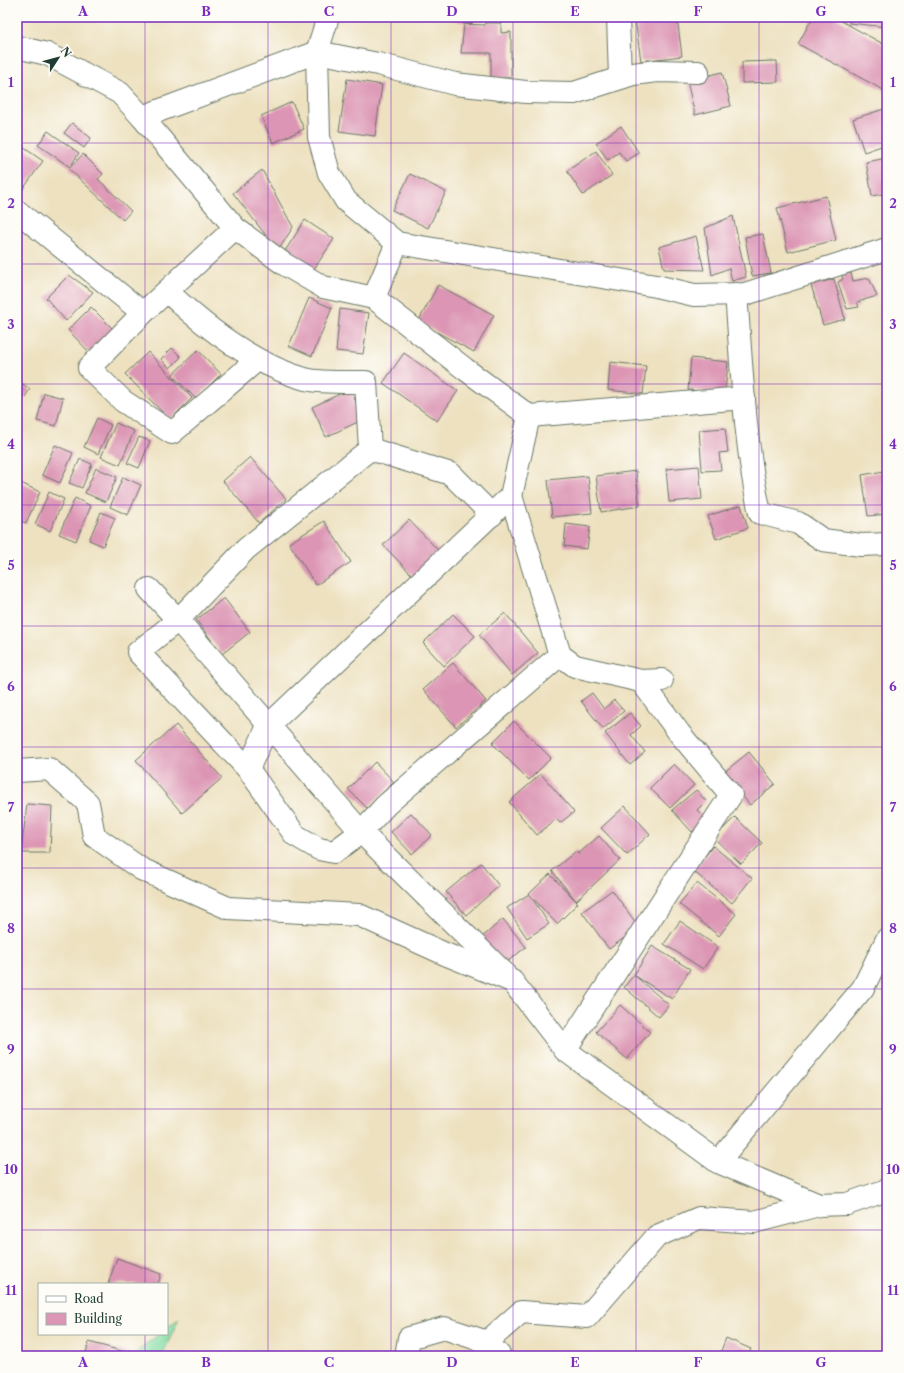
<svg xmlns="http://www.w3.org/2000/svg" width="904" height="1373" viewBox="0 0 904 1373" font-family="'Libre Caslon Text',serif">
	<style>
		.green { fill: #81dba1; stroke: #508c6a }
		.building { fill: #dc95b4 }
		.lines { fill: none; stroke-linecap: round; stroke-linejoin: round }
		.street-casing { stroke: #677665; stroke-width: 24 }
		.street { stroke: #fff; stroke-width: 22 }
		.grid { fill: none; stroke: #7b2cbf; stroke-width: 1; stroke-opacity: 0.55 }
		.neatline { fill: none; stroke: #7b2cbf; stroke-width: 1.5 }
		.grid-label { font-size: 13px; text-anchor: middle; font-weight: bold; fill: #7b2cbf }
	</style>
	<rect width="100%" height="100%" fill="#fdfcf7"/>
	<filter id="ink" filterUnits="userSpaceOnUse"><feTurbulence type="fractalNoise" baseFrequency=".025" numOctaves="2"/><feDisplacementMap in="SourceGraphic" scale="8" xChannelSelector="R" yChannelSelector="G"/><feConvolveMatrix kernelMatrix="1 2 1 2 8 2 1 2 1" color-interpolation-filters="sRGB"/></filter>
	<filter id="wash" filterUnits="userSpaceOnUse"><feTurbulence type="fractalNoise" baseFrequency=".012" numOctaves="4" result="noise"/><feDisplacementMap in="SourceGraphic" scale="16" xChannelSelector="R" yChannelSelector="G"/><feGaussianBlur stdDeviation="0.9" result="paint"/><feColorMatrix in="noise" values="0 0 0 0 0 0 0 0 0 0 0 0 0 0 0 0 0 1.4 0 .05"/><feComposite in="paint" operator="in"/></filter>
	<g filter="url(#wash)">
		<rect width="100%" height="100%" fill="#ede1c0"/>
		<polygon class="green" points="179,1318 162,1356 132,1356 159,1334 167,1334 167,1328"/>
		<g id="blocks">
			<g class="building">
				<polygon points="440,17 473,17 472,24"/>
				<polygon points="649,17 677,17 682,56 641,61 635,19"/>
				<polygon points="683,17 722,17 722,20 683,21"/>
				<polygon points="813,17 834,17 887,46 887,92 798,44"/>
				<polygon points="850,17 887,17 887,27 849,23"/>
				<polygon points="485,23 501,23 501,33 511,32 511,78 491,78 491,53 461,53 464,24 485,25"/>
				<polygon points="777,61 778,82 742,83 742,62"/>
				<polygon points="722,72 731,106 695,115 687,81"/>
				<polygon points="347,79 382,85 375,136 339,131"/>
				<polygon points="292,102 304,129 273,143 261,116"/>
				<polygon points="887,108 887,144 864,152 853,119"/>
				<polygon points="72,123 91,138 84,148 64,133"/>
				<polygon points="621,126 639,153 626,161 619,152 608,160 596,143"/>
				<polygon points="48,131 79,153 70,167 38,145"/>
				<polygon points="17,143 43,161 18,196 17,195"/>
				<polygon points="596,151 612,175 583,195 567,171"/>
				<polygon points="83,154 103,174 98,179 131,211 123,220 69,169"/>
				<polygon points="887,158 887,193 872,196 866,162"/>
				<polygon points="262,170 293,227 278,251 233,193"/>
				<polygon points="410,174 446,192 428,228 392,210"/>
				<polygon points="826,196 836,240 788,252 777,208"/>
				<polygon points="733,216 746,277 732,281 729,268 712,275 705,228"/>
				<polygon points="305,220 334,239 312,272 283,254"/>
				<polygon points="763,234 771,273 752,276 745,237"/>
				<polygon points="696,236 704,270 664,269 659,247"/>
				<polygon points="851,273 853,281 869,278 877,296 857,302 859,307 847,309 838,282 843,279 842,275"/>
				<polygon points="69,275 93,292 66,321 46,298"/>
				<polygon points="834,279 845,319 823,325 811,285"/>
				<polygon points="438,285 494,315 474,352 418,322"/>
				<polygon points="309,298 332,308 312,356 289,346"/>
				<polygon points="91,307 116,332 92,355 68,330"/>
				<polygon points="340,309 369,313 363,354 336,351"/>
				<polygon points="172,348 181,357 170,368 161,359"/>
				<polygon points="198,350 221,374 196,399 172,375"/>
				<polygon points="148,352 192,398 170,420 125,374"/>
				<polygon points="404,353 458,391 437,421 383,383"/>
				<polygon points="691,358 728,362 725,393 688,390"/>
				<polygon points="610,362 646,366 643,394 608,390"/>
				<polygon points="17,380 30,389 17,409"/>
				<polygon points="350,389 364,419 326,437 312,407"/>
				<polygon points="44,393 63,398 56,426 37,421"/>
				<polygon points="97,418 111,425 98,454 84,447"/>
				<polygon points="116,423 134,431 120,465 101,457"/>
				<polygon points="725,428 728,452 719,453 721,470 702,471 699,430"/>
				<polygon points="139,437 150,441 139,468 127,463"/>
				<polygon points="55,445 73,453 60,483 42,475"/>
				<polygon points="250,457 286,499 259,523 223,481"/>
				<polygon points="80,459 92,464 82,488 69,483"/>
				<polygon points="699,466 702,499 669,502 666,469"/>
				<polygon points="96,468 117,477 106,502 85,493"/>
				<polygon points="636,471 640,506 601,512 596,476"/>
				<polygon points="884,471 887,492 887,514 868,516 862,475"/>
				<polygon points="588,476 592,513 552,517 548,480"/>
				<polygon points="123,477 141,485 128,515 110,507"/>
				<polygon points="21,483 40,492 26,523 17,520 17,492"/>
				<polygon points="49,492 64,499 50,531 35,524"/>
				<polygon points="75,498 91,506 76,541 59,534"/>
				<polygon points="741,505 748,528 716,539 708,516"/>
				<polygon points="101,512 115,518 103,546 89,540"/>
				<polygon points="409,520 440,552 414,577 383,545"/>
				<polygon points="324,521 351,562 316,585 289,543"/>
				<polygon points="566,524 590,527 587,549 564,546"/>
				<polygon points="224,598 250,632 222,654 196,620"/>
				<polygon points="505,613 538,653 512,675 479,635"/>
				<polygon points="453,614 475,636 444,666 423,643"/>
				<polygon points="453,663 486,701 456,727 423,689"/>
				<polygon points="592,693 604,709 614,700 624,711 603,729 581,701"/>
				<polygon points="630,713 641,726 631,735 645,752 630,765 605,733"/>
				<polygon points="514,721 551,758 529,780 492,743"/>
				<polygon points="176,725 222,778 182,813 136,760"/>
				<polygon points="749,752 775,784 750,805 723,773"/>
				<polygon points="375,762 394,782 367,808 348,789"/>
				<polygon points="674,764 694,785 670,808 650,788"/>
				<polygon points="541,774 574,812 560,823 556,819 537,835 509,802"/>
				<polygon points="696,790 706,801 697,810 706,819 692,832 672,810"/>
				<polygon points="27,804 52,806 50,853 21,853"/>
				<polygon points="625,806 650,834 627,855 601,828"/>
				<polygon points="411,813 432,835 412,854 391,832"/>
				<polygon points="735,817 762,843 741,864 714,838"/>
				<polygon points="599,836 620,860 576,901 552,871 576,851 578,854"/>
				<polygon points="713,846 752,878 732,903 693,871"/>
				<polygon points="481,863 499,886 466,915 446,892"/>
				<polygon points="550,874 578,903 557,924 529,894"/>
				<polygon points="697,883 736,914 719,936 679,904"/>
				<polygon points="612,890 639,927 609,949 582,912"/>
				<polygon points="529,894 549,924 527,938 507,908"/>
				<polygon points="503,919 526,947 502,966 480,939"/>
				<polygon points="680,921 718,947 703,969 664,944"/>
				<polygon points="652,946 690,969 672,999 634,975"/>
				<polygon points="634,975 669,1005 659,1017 624,987"/>
				<polygon points="620,1005 650,1032 627,1059 596,1032"/>
				<polygon points="117,1258 161,1274 158,1284 108,1284"/>
				<polygon points="726,1338 751,1349 748,1356 719,1356"/>
				<polygon points="89,1342 136,1355 135,1356 85,1356"/>
			</g>
		</g>
	</g>
	<g filter="url(#ink)">
		<use href="#blocks" fill-opacity="0" stroke="#677665" stroke-width="1"/>
		<g class="lines">
			<defs>
				<g id="street">
					<polyline points="328,17 317,52 319,137 329,173 346,201 397,243 656,286 694,295 745,294 887,249"/>
					<polyline points="618,17 620,78"/>
					<polyline points="17,47 47,54 120,93 142,117 317,52 378,64 455,84 526,92 574,93 633,74 657,71 698,72"/>
					<polyline points="142,117 235,228 284,264 323,287 374,298"/>
					<polyline points="17,211 143,313 235,228"/>
					<path d="M168,292C207,329 253,364 305,379C320,383 349,382 366,382L370,449L451,474L492,515"/>
					<path d="M736,294C742,367 744,442 760,513L798,523L823,540L861,545L887,544"/>
					<polyline points="143,313 89,368 123,401 172,433 257,360"/>
					<polyline points="529,416 744,398"/>
					<polyline points="370,449 246,549 178,620 138,652 248,769 295,835 319,849 334,852 361,832 386,805 560,655"/>
					<polyline points="511,496 560,655 575,666 641,681 662,680"/>
					<polyline points="149,589 178,620 361,832 504,973"/>
					<polyline points="248,769 268,726 511,496 529,416 465,369 374,298 397,243"/>
					<polyline points="17,771 49,769 88,803 94,836 141,869 228,908 359,915 445,954 512,981 565,1050 718,1162 819,1205 847,1204 887,1190"/>
					<polyline points="565,1050 731,795 680,734 641,681"/>
					<polyline points="718,1162 863,988 887,939"/>
					<polyline points="487,1342 521,1312 587,1317 657,1236 699,1218 754,1222 819,1205"/>
					<polyline points="406,1356 409,1338 444,1328 487,1342 500,1356"/>
				</g>
			</defs>
			<use href="#street" class="street-casing"/>
			<use href="#street" class="street"/>
		</g>
	</g>
	<path class="grid" d="M145,17V1284M268,17V1356M391,17V1356M513,17V1356M636,17V1356M759,17V1356M17,143H887M17,264H887M17,384H887M17,505H887M17,626H887M17,747H887M17,868H887M17,989H887M17,1109H887M17,1230H887M145,1334V1356"/>
	<rect width="904" height="1373" fill="none" stroke="#fdfcf7" stroke-width="44"/>
	<rect x="38" y="1283" width="130" height="52" fill="#fdfcf7" stroke="#a4b0a9"/>
	<rect x="46" y="1296" width="20" height="6" fill="#ffffff" stroke="#a4b0a9"/>
	<text x="74" y="1303" font-size="12" fill="#1f3d34">Road</text>
	<rect x="46" y="1313" width="20" height="12" fill="#dc95b4" stroke="#a4b0a9"/>
	<text x="74" y="1323" font-size="12" fill="#1f3d34">Building</text>
	<g transform="translate(58 58) rotate(54)" stroke="#fdfcf7" stroke-width="3" paint-order="stroke">
	<path d="M0-3L7 15L0 10L-7 15Z" fill="#1f3d34"/>
	<text y="-6" font-size="11" font-weight="bold" text-anchor="middle" fill="#1f3d34">N</text>
	</g>
	<rect x="22" y="22" width="860" height="1329" class="neatline"/>
	<g class="grid-label">
		<text x="83" y="16">A</text>
		<text x="206" y="16">B</text>
		<text x="329" y="16">C</text>
		<text x="452" y="16">D</text>
		<text x="575" y="16">E</text>
		<text x="698" y="16">F</text>
		<text x="821" y="16">G</text>
		<text x="11" y="87">1</text>
		<text x="893" y="87">1</text>
		<text x="11" y="208">2</text>
		<text x="893" y="208">2</text>
		<text x="11" y="329">3</text>
		<text x="893" y="329">3</text>
		<text x="11" y="449">4</text>
		<text x="893" y="449">4</text>
		<text x="11" y="570">5</text>
		<text x="893" y="570">5</text>
		<text x="11" y="691">6</text>
		<text x="893" y="691">6</text>
		<text x="11" y="812">7</text>
		<text x="893" y="812">7</text>
		<text x="11" y="933">8</text>
		<text x="893" y="933">8</text>
		<text x="11" y="1054">9</text>
		<text x="893" y="1054">9</text>
		<text x="11" y="1174">10</text>
		<text x="893" y="1174">10</text>
		<text x="11" y="1295">11</text>
		<text x="893" y="1295">11</text>
		<text x="83" y="1367">A</text>
		<text x="206" y="1367">B</text>
		<text x="329" y="1367">C</text>
		<text x="452" y="1367">D</text>
		<text x="575" y="1367">E</text>
		<text x="698" y="1367">F</text>
		<text x="821" y="1367">G</text>
	</g>
</svg>
